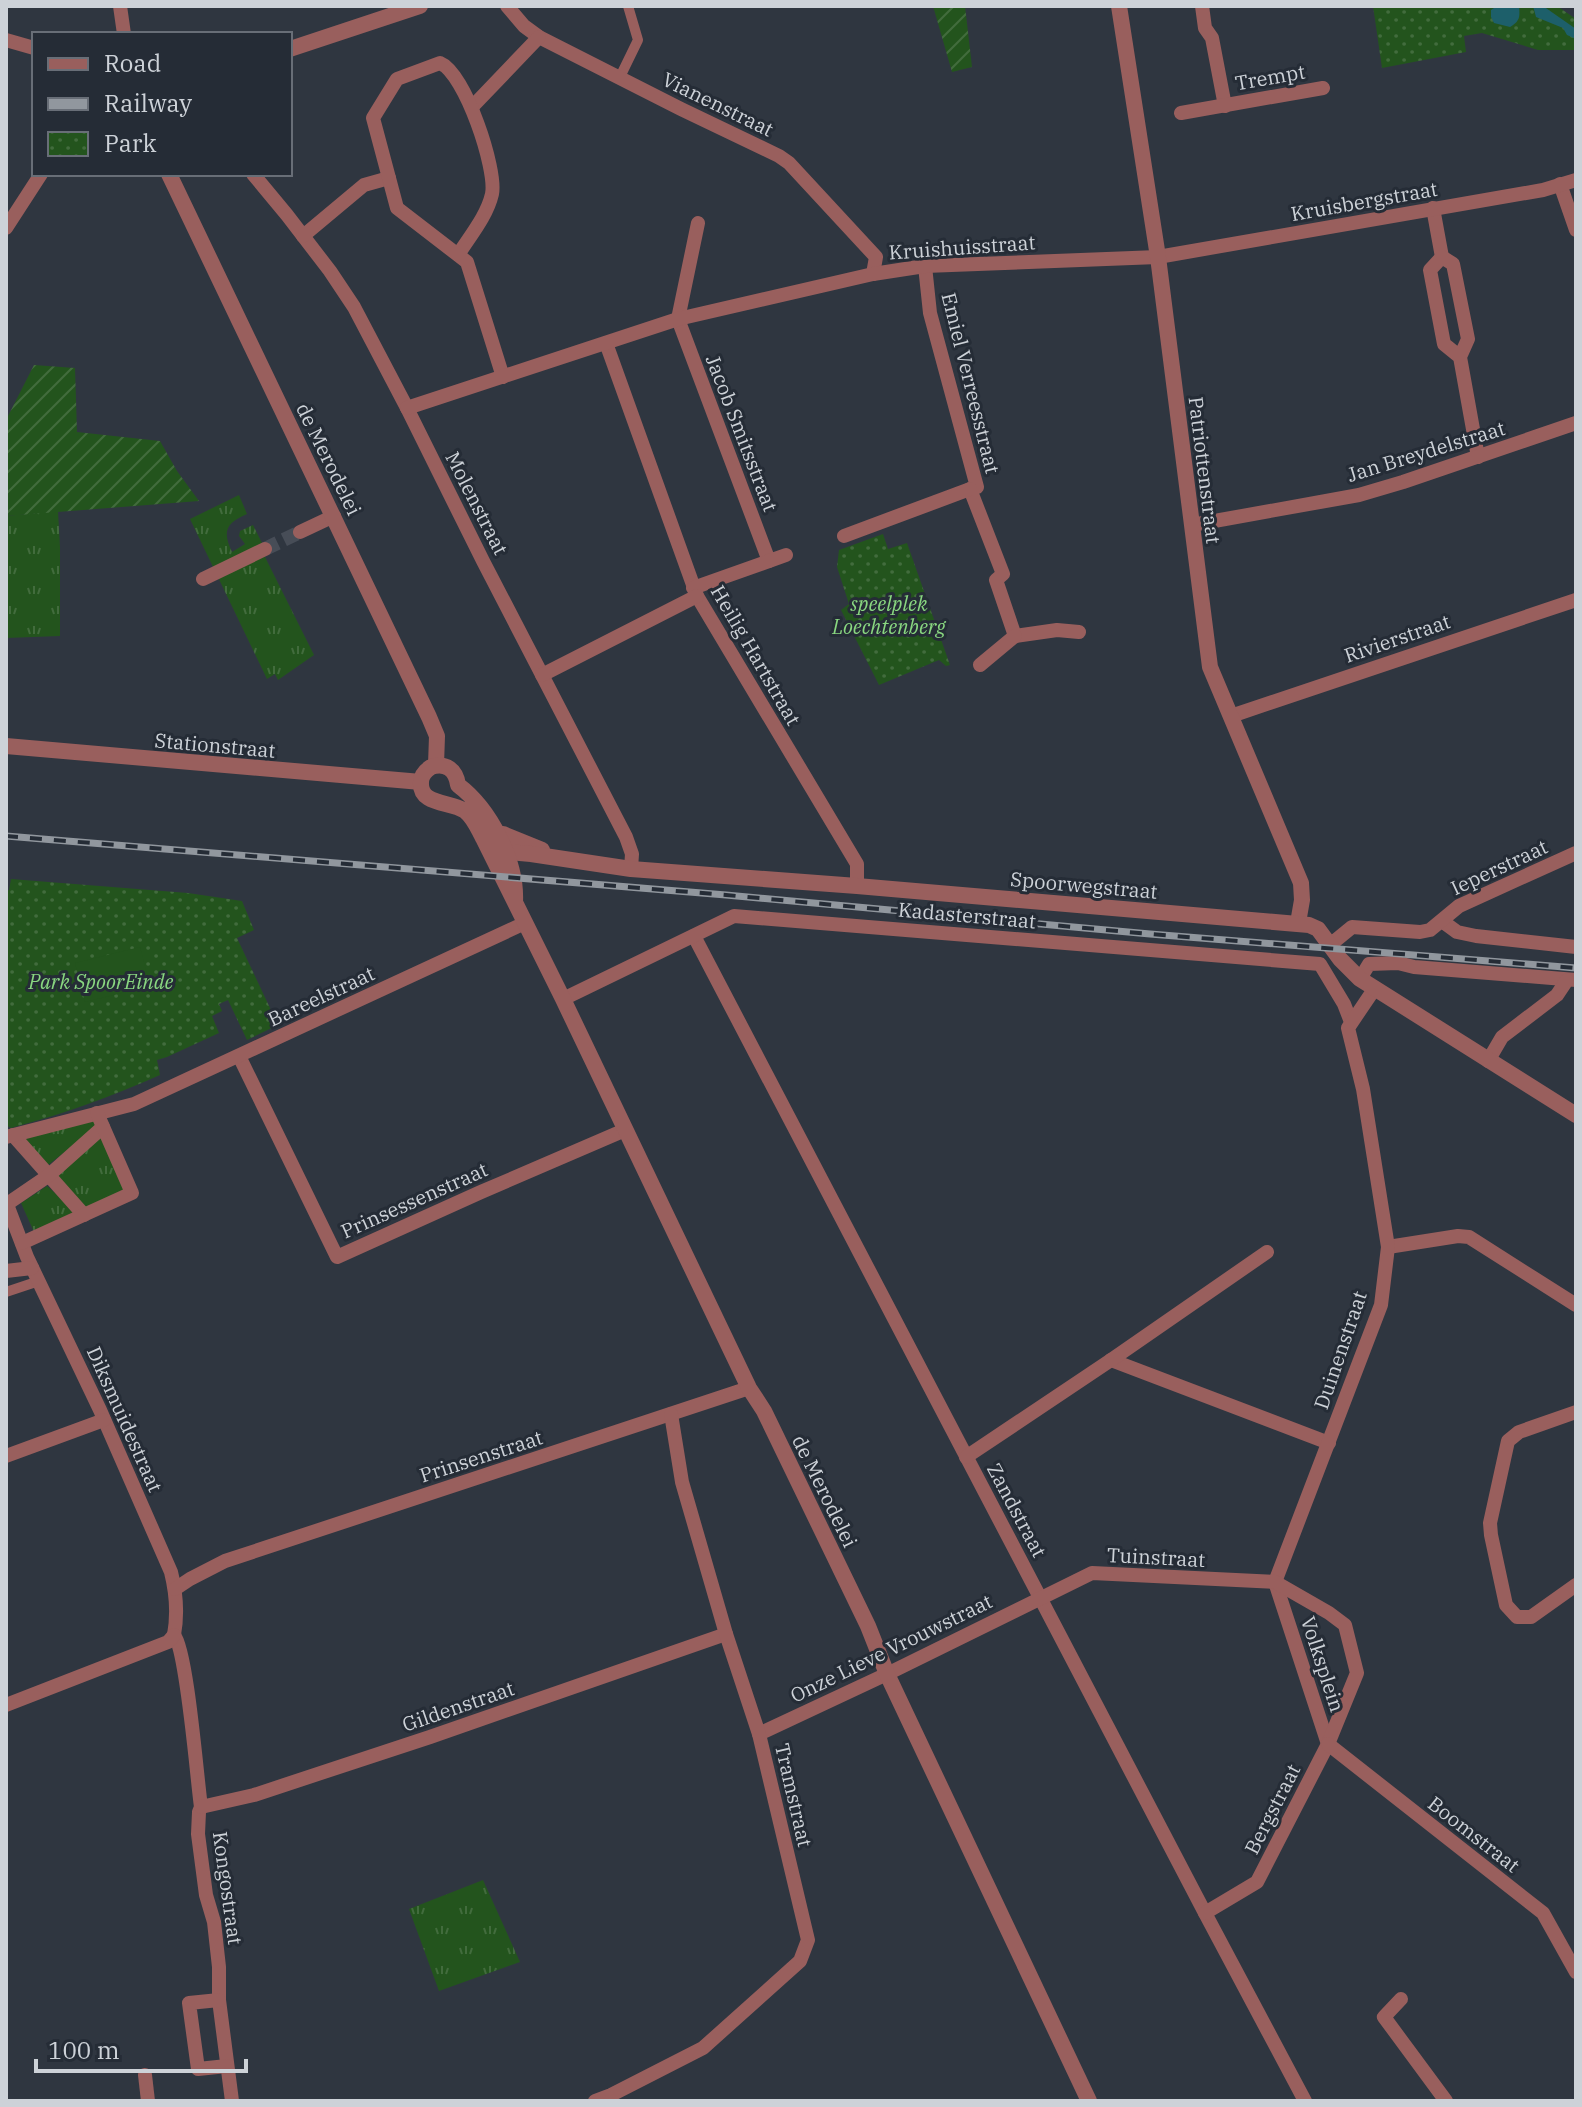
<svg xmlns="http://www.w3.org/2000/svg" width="1582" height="2107" viewBox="0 0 1582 2107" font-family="'IBM Plex Serif',serif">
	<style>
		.grass { fill: url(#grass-tufts) }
		.park { fill: url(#park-dots) }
		.garden { fill: url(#garden-furrows) }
		.pitch { fill: #23541d }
		.water { fill: #1d5f6a }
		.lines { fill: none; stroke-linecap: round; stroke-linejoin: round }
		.minor-tunnel { stroke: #474d57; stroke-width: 14; stroke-dasharray: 14 7; stroke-linecap: butt }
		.pedestrian { stroke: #995f5d; stroke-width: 10 }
		.minor { stroke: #995f5d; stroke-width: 14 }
		.tertiary { stroke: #995f5d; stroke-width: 16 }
		.rail-casing { stroke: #91979e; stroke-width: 7 }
		.rail { stroke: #252c36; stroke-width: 4; stroke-dasharray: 12; stroke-linecap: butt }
		.labels { text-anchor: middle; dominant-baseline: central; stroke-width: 6; stroke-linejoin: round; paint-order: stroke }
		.street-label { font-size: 20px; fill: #cdd2d8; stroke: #252c36 }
		.park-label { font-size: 20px; font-style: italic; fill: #89d780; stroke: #252c36 }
	</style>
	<defs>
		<pattern id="grass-tufts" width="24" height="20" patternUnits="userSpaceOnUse" patternTransform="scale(2)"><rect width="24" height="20" fill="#23541d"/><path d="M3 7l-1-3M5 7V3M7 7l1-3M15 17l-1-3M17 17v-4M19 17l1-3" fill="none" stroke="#426c3d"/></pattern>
		<pattern id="park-dots" width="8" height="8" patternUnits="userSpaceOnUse" patternTransform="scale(2)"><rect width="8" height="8" fill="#23541d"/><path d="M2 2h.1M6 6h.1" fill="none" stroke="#426c3d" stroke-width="1.8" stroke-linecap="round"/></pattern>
		<pattern id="garden-furrows" width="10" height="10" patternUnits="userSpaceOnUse" patternTransform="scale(2)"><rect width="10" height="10" fill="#23541d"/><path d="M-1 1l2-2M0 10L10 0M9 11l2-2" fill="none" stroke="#426c3d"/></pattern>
	</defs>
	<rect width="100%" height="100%" fill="#2f3640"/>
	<g class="grass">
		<path d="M239,495L247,514C226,523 222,531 232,552L245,544L239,536L240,531L253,525L265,549L262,551L314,655L278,680L275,674L267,679L190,519Z"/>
		<polygon points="58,511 60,547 60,636 6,638 6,516"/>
		<polygon points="94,1120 97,1127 48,1165 23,1139"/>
		<polygon points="101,1134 125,1191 84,1209 57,1177"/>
		<polygon points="47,1186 77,1212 34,1232 21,1203"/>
		<polygon points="483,1880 520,1962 439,1991 409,1909"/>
	</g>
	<g class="park">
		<polygon points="1373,6 1557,6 1576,19 1576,50 1538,50 1482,33 1464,36 1466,52 1382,68"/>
		<polygon points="883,534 888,549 907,543 950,665 946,666 939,660 879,685 841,610 849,604 837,567 839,550"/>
		<path d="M11,879L188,893L242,901L254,930L237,938L278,1025L247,1040L228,1000L219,1004L222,1011L212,1016L219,1033L167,1057L157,1060L160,1075C111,1097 63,1114 11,1128L6,1125V891L9,890Z"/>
	</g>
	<g class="garden">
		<polygon points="933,6 965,6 972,67 952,72"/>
		<polygon points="34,365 75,368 77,432 160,441 177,471 199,501 6,516 6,420"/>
	</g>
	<polygon class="pitch" points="140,947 150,986 85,1002 75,963"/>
	<g class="water">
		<path d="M1497,6H1519C1520,17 1520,21 1510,27L1494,23L1491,17V10Z"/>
		<polygon points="1533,6 1543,6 1576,29 1576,39 1567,35 1563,28 1536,17"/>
	</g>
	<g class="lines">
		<polyline class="minor-tunnel" points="265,549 300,532"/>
		<g class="pedestrian">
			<polyline points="620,77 638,40 628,6"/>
			<polyline points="6,1292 39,1281"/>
		</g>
		<g class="minor">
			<polyline points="120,6 124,34"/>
			<polyline points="507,6 524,26 539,37 681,109 779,156 789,163 876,257 873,274"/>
			<polyline points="1202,6 1205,28 1212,38 1225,106"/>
			<polyline points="6,40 34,48"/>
			<polyline points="472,107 539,37"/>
			<polyline points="1181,113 1323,88"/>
			<polyline points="253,174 287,215 330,271 354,307 407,408 483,561 626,837 632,854 631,869"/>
			<polyline points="1560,184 1576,230"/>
			<polyline points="1433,208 1442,257"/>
			<polyline points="698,223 678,319 769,561"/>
			<polyline points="6,228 41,174"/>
			<polyline points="303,236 364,185 389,178"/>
			<path d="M458,255C470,236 487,216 492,194C497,169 465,73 440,63L397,79L373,118L397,208L458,255L467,262L503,377"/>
			<polyline points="925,266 930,313 977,487 970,489 1003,574 996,580 1015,636 1057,630 1079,632"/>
			<polyline points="606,343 697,596 857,864 857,886"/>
			<polyline points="1460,357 1444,344 1430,270 1442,257 1453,264 1468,339 1460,357 1478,457"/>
			<polyline points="407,408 678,319 873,274 925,266 1158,257 1543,190 1576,180"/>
			<polyline points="1192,525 1359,495 1403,482 1576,423"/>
			<polyline points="300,532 334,516"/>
			<polyline points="844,536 970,489"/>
			<polyline points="203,579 265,549"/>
			<polyline points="693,588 786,555"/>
			<polyline points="980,665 1015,636"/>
			<polyline points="542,675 697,596"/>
			<polyline points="1231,716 1576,600"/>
			<polyline points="1442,921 1457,932 1476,936 1576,947"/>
			<polyline points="694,936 1205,1913 1305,2101"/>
			<polyline points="1330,945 1352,927 1420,932 1430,930 1459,906 1576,853"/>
			<polyline points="1360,979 1369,964 1398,963 1414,967 1576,980"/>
			<polyline points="563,999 734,916 1320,964 1344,1004 1351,1022"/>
			<polyline points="239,1056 337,1257 481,1192 625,1130"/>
			<polyline points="1488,1061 1502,1037 1557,995 1567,980"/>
			<polyline points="13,1135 84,1215"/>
			<polyline points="6,1137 134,1104 525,923"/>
			<path d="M6,1202L27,1257L100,1410L171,1572C176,1592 178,1613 174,1635"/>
			<polyline points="7,1204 48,1176 103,1127"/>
			<polyline points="22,1243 132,1193 97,1113"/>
			<polyline points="1388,1247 1458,1236 1469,1237 1576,1305"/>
			<polyline points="6,1271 32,1268"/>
			<polyline points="1111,1360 1329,1443"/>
			<polyline points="1576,1412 1519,1432 1508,1441 1490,1523 1491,1535 1506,1605 1517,1617 1531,1617 1576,1585"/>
			<polyline points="6,1456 104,1420"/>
			<polyline points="966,1457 1111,1360 1267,1252"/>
			<polyline points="1275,1582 1381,1305 1388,1247 1363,1089 1348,1028 1375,988"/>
			<polyline points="1275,1582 1328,1744"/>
			<polyline points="175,1589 190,1579 225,1561 749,1388"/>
			<path d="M174,1635C187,1650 197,1779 201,1807L199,1812L198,1834L206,1895L214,1922L219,1967V2000L232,2101"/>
			<polyline points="6,1705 168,1642 174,1635"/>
			<polyline points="759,1734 887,1674 1092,1573 1275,1582 1329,1613 1345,1625 1357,1673 1328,1744 1257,1882 1205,1913"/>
			<polyline points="1328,1744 1543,1913 1576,1972"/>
			<polyline points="201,1807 254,1795 430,1737 726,1634"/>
			<polyline points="1401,1999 1384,2017 1446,2101"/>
			<polyline points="219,2000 189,2003 198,2069 227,2066"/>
			<polyline points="145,2075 148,2101"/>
			<polyline points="595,2101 611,2095 703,2048 800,1961 808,1940 759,1734 726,1634 682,1482 671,1414"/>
		</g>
		<g class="tertiary">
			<polyline points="1119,6 1158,257 1210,667 1301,883 1302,900 1298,923"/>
			<polyline points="290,49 420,6"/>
			<polyline points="169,174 429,717 437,736 436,765"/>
			<polyline points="6,746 421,782"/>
			<polyline points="497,835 503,834 542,850"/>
			<polyline points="497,851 531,854 631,869 857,886 1309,925 1318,929 1340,959 1360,979 1576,1115"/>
			<path d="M515,902C517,861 490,809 458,785C456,770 446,762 431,767C425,771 421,775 421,782C419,806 452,801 465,811C474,818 478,829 483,838L563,999L749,1388L764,1411L868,1626L887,1674L1089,2101"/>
		</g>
		<defs>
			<polyline id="rail" points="6,836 726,895 1150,934 1576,968"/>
		</defs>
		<use href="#rail" class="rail-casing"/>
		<use href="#rail" class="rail"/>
	</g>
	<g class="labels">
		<g class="street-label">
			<text transform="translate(1270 77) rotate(-10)">Trempt</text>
			<text transform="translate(718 104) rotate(26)">Vianenstraat</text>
			<text transform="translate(1364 201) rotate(-10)">Kruisbergstraat</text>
			<text transform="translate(962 247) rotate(-4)">Kruishuisstraat</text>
			<text transform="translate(971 383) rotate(76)">Emiel Verreesstraat</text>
			<text transform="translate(742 433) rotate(69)">Jacob Smitsstraat</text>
			<text transform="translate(1426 451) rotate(-17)">Jan Breydelstraat</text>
			<text transform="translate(329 459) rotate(64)">de Merodelei</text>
			<text transform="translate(1205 470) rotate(83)">Patriottenstraat</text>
			<text transform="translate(477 503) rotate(63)">Molenstraat</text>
			<text transform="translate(1397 638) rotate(-19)">Rivierstraat</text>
			<text transform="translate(756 655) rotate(60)">Heilig Hartstraat</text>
			<text transform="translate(215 745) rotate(5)">Stationstraat</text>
			<text transform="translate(1499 867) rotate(-25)">Ieperstraat</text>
			<text transform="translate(1084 885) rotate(5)">Spoorwegstraat</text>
			<text transform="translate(967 915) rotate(5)">Kadasterstraat</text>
			<text transform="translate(321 996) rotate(-25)">Bareelstraat</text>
			<text transform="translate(414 1200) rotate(-24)">Prinsessenstraat</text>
			<text transform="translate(1340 1350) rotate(-71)">Duinenstraat</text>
			<text transform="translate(125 1419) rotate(66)">Diksmuidestraat</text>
			<text transform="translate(481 1456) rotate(-18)">Prinsenstraat</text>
			<text transform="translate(825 1491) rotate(64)">de Merodelei</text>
			<text transform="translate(1017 1510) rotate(62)">Zandstraat</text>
			<text transform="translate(1156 1557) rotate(3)">Tuinstraat</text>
			<text transform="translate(891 1648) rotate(-26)">Onze Lieve Vrouwstraat</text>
			<text transform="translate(1323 1664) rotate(72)">Volksplein</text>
			<text transform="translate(458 1706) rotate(-19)">Gildenstraat</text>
			<text transform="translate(794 1795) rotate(77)">Tramstraat</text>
			<text transform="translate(1272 1809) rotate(-63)">Bergstraat</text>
			<text transform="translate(1474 1834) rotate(38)">Boomstraat</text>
			<text transform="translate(228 1888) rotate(82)">Kongostraat</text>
		</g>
		<g class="park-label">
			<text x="889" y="603">speelplek<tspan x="889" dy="23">Loechtenberg</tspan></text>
			<text x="101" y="981">Park SpoorEinde</text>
		</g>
	</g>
	<rect width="1582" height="2107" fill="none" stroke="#cdd2d8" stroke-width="16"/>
	<rect x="32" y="32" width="260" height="144" fill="#252c36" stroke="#686e77" stroke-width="2"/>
	<rect x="48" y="58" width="40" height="12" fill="#995f5d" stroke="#686e77" stroke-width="2"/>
	<text x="104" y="72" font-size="24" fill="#cdd2d8">Road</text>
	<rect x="48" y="98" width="40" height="12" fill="#91979e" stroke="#686e77" stroke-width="2"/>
	<text x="104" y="112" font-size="24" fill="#cdd2d8">Railway</text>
	<rect x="48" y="132" width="40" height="24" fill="url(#park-dots)" stroke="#686e77" stroke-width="2"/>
	<text x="104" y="152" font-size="24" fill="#cdd2d8">Park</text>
	<path d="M36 2059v12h210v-12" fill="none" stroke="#cdd2d8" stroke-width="4"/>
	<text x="48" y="2059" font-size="24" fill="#cdd2d8" stroke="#252c36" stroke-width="6" paint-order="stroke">100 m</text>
</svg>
